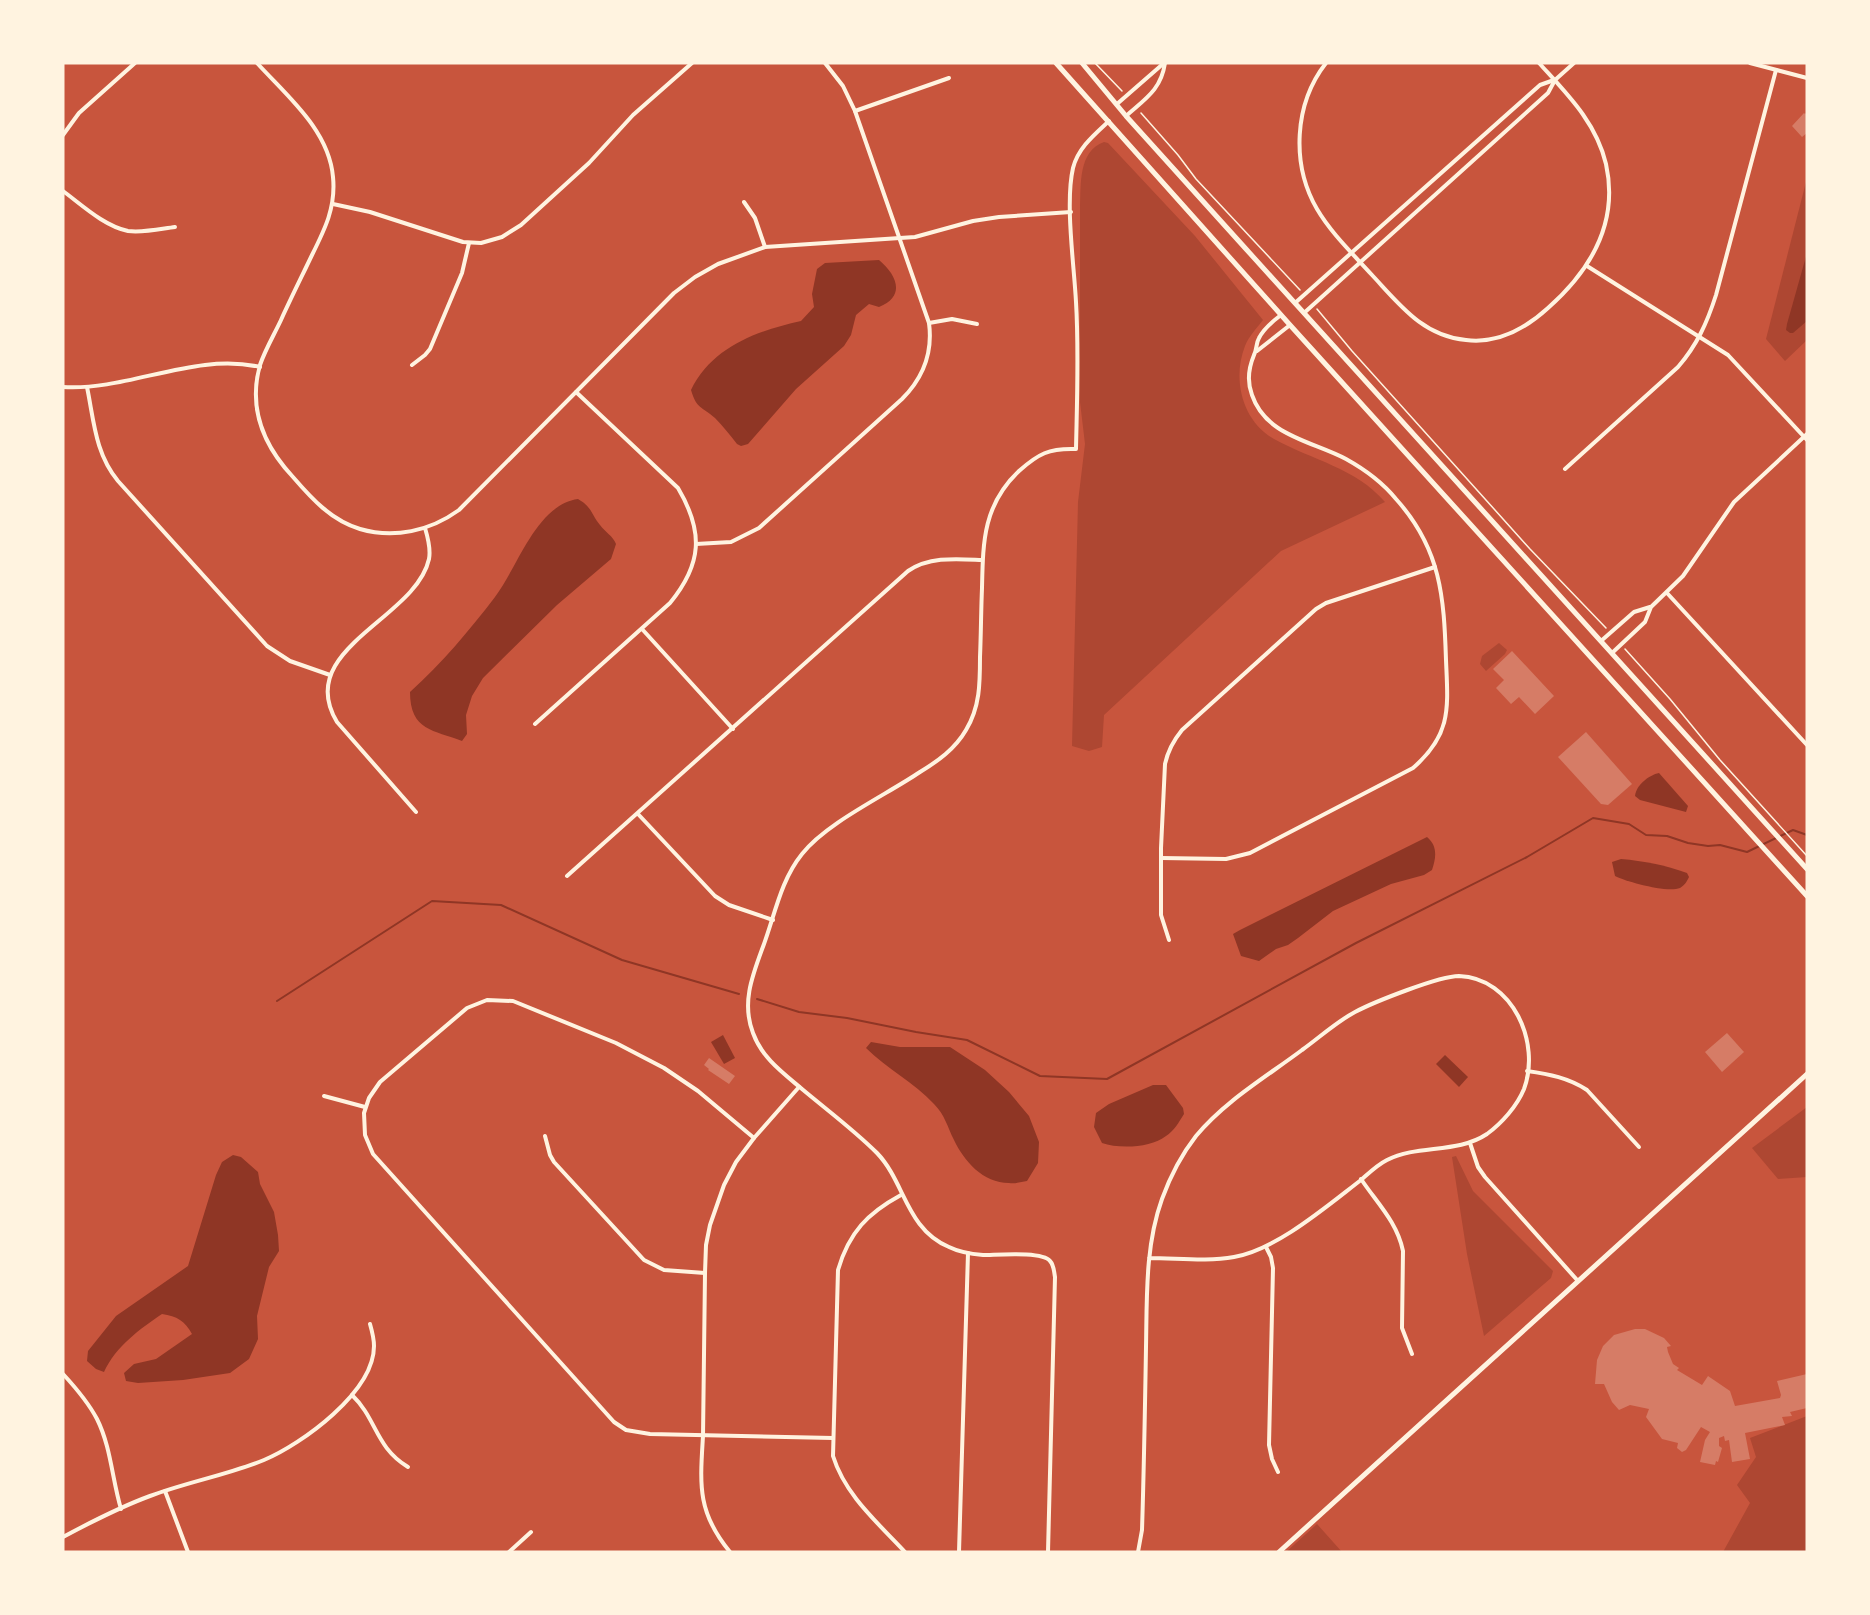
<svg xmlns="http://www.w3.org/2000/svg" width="1870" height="1615" viewBox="0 0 1870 1615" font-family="'Public Sans',sans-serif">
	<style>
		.green { fill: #ae4732 }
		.water { fill: #8f3625 }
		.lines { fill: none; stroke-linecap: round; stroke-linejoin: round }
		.stream { stroke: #8f3625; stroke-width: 2 }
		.building { fill: #d67c66 }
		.path { stroke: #fff3e0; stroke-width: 1.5 }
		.minor { stroke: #fff3e0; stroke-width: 4 }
		.secondary { stroke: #fff3e0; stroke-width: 5 }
	</style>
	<rect width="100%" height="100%" fill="#c8553d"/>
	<g class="green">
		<path d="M1104,142L1108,143L1195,236L1263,320C1257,328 1249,336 1245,346C1232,379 1242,421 1274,439C1312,460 1356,468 1385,502L1281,551L1104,715L1102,747L1089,751L1072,746L1078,502L1085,444L1080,402V208C1081,185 1078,151 1104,142Z"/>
		<polygon points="1807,178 1807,340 1785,361 1766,339"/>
		<polygon points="1499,643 1507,650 1505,654 1486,671 1480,664 1482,656"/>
		<polygon points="1807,1107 1807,1177 1778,1179 1752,1148"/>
		<polygon points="1456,1156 1473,1191 1553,1271 1551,1278 1484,1336 1467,1254 1452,1157"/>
		<polygon points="1807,1416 1807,1552 1723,1552 1750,1503 1737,1485 1756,1457 1750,1438"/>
		<polygon points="1317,1524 1342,1552 1286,1552"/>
	</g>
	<g class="water">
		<polygon points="1807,253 1807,321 1793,333 1790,333 1786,330 1787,324"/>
		<path d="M879,260C897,275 906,296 879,307L869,304L856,315L851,335L844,346L796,389L748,444L741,446L737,444C730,435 723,426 715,418C702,406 697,410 691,390C712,347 756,331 801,321L814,307L812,294L817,269L825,263Z"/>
		<path d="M578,499C592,507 591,514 600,525C605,532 613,536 616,544L611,559L557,605L483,678L472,696L466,715L467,734L462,741C434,730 410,731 410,692C442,663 469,631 495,597C518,567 536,505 578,499Z"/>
		<path d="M1659,773L1688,806L1686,812L1640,800L1635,796C1636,785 1649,775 1659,773Z"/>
		<path d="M1427,837C1438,846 1436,858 1432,870L1424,875L1391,884L1333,911L1298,938L1288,945L1276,949L1259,961L1241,956L1233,934L1240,930Z"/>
		<path d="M1621,859C1644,861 1665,865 1687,873L1689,877C1687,881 1685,885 1680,888C1667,893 1627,882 1615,876L1612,862Z"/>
		<polygon points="723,1035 735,1058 724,1064 711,1042"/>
		<path d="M871,1042L900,1047H950L985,1070L1009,1092L1029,1116L1039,1142L1038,1163L1027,1181C1021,1182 1015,1184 1009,1183C983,1183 964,1161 954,1140C947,1126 945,1115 934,1104C914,1082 887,1069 866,1048Z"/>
		<polygon points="1445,1055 1468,1077 1459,1087 1436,1064"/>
		<path d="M1153,1085H1166L1183,1108L1184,1114C1179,1122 1174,1131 1166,1136C1151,1148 1119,1149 1102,1143L1094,1127L1096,1113L1109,1104Z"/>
		<path d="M233,1155L241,1157L258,1172L260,1184L274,1212L278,1235L279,1251L269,1267L257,1316L258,1339L249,1359L230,1373L183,1380L138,1383L126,1381L124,1373L134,1364L156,1359L192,1334C185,1321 177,1316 162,1314C140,1329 116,1346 104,1372L96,1369L87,1361L88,1351L116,1316L188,1266L216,1175L222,1162Z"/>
	</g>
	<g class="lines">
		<g class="stream">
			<polyline points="757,999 799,1012 847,1018 916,1032 967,1040 1040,1076 1107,1079 1356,943 1527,857 1593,818 1629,824 1646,835 1667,836 1688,843 1708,846 1720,845 1747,852 1793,830 1807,835"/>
			<polyline points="277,1001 432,901 501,905 622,960 739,994"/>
		</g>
	</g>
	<g class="building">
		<polygon points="1807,112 1807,133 1802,137 1792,126 1804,113 1805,114"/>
		<polygon points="1512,651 1554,696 1535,714 1519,697 1511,704 1496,688 1504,680 1493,669"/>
		<polygon points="1586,732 1632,784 1608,805 1601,804 1558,757"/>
		<polygon points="1727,1033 1744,1052 1722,1072 1705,1052"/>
		<polygon points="709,1058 735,1076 729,1084 708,1070 709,1069 704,1065"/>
		<polygon points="1635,1329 1645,1329 1664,1338 1671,1346 1667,1347 1668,1352 1673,1364 1679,1368 1677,1370 1702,1385 1708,1376 1730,1391 1735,1406 1780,1398 1781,1395 1777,1381 1807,1374 1807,1408 1790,1412 1792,1416 1782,1417 1785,1425 1745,1433 1750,1459 1732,1462 1729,1440 1725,1441 1724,1436 1719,1438 1719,1446 1722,1448 1718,1462 1716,1461 1715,1465 1700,1462 1705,1440 1710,1432 1701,1427 1686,1450 1682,1452 1677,1448 1678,1443 1662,1439 1646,1417 1649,1409 1630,1405 1619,1410 1612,1402 1604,1384 1595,1384 1597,1360 1603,1346 1614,1335"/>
	</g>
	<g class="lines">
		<g class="path">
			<polyline points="1095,63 1122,91"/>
			<polyline points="1141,113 1178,155 1196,179 1300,290"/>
			<polyline points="1317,309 1352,351 1530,549 1606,628"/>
			<polyline points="1625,649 1670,699 1720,760 1807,856"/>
		</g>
		<g class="minor">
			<path d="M257,63C287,96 329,130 333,177C336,207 325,229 312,255C302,276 291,298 281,320C274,335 265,350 260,365C248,408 264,446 293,477C312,499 331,520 360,529C394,539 430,531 459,510L674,293L695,277L718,264L765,247L915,237L973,221L999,217L1071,212"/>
			<path d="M1326,63C1294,104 1291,164 1317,209C1331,233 1353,254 1372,275C1400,305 1423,336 1466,340C1498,344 1525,329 1548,308C1591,270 1619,223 1606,164C1596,122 1567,94 1539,63"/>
			<polyline points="1750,63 1807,78"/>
			<polyline points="1117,104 1164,63"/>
			<polyline points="855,111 949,78"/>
			<path d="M1126,116C1145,99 1161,90 1165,63"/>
			<polyline points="63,135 79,113 135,63"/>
			<path d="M63,191C82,205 104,226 128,231C143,233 160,229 175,227"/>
			<polyline points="744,202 755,218 765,247"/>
			<polyline points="333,204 370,212 463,242 481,243 502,237 521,225 589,163 633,115 692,63"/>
			<polyline points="1587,266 1728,355 1807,440"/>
			<polyline points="1295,303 1540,85 1554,80"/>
			<polyline points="1304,313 1548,93 1555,80 1574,63"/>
			<polyline points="929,323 952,319 977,324"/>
			<polyline points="1257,351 1290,325"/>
			<polyline points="412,365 425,355 430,349 462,273 469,243"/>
			<path d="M63,387C129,391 194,352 260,367"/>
			<path d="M87,387C94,421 95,453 118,481L267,646L290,661L330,675"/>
			<path d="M1565,469L1678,367C1697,345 1707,323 1716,295L1776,70"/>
			<path d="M696,544L731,542L759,528L902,399C923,378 933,353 929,323L855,111L843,86L825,63"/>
			<polyline points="1667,593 1807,745"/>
			<polyline points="642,629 733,729"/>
			<polyline points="1601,641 1634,612 1650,607"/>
			<polyline points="1612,653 1645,622 1651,607 1683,576 1734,502 1807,434"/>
			<path d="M535,724L670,603C702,564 704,532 678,488L576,392"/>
			<path d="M416,812L337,722C293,649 416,619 429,559C431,549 428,538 425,528"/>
			<polyline points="638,814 715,896 729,905 773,920"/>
			<path d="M1161,858L1226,859L1250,853L1413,768C1452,734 1448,708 1446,660C1444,597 1441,549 1396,499C1383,483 1364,469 1346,459C1312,441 1266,436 1252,395C1247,382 1249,367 1254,355C1257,349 1256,343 1259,338C1264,328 1273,321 1281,315"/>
			<path d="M567,876L908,571C930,556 958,559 982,560"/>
			<path d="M1169,940L1161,915V848L1165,764C1168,750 1173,741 1182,730L1316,609L1326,603L1435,567"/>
			<path d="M1527,1071C1549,1074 1569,1078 1587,1090L1639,1147"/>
			<polyline points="324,1096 365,1107"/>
			<polyline points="545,1136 550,1155 554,1162 644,1260 664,1270 705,1273"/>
			<polyline points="754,1138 698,1091 664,1068 616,1043 513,1001 487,1000 467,1008 380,1082 369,1098 364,1113 365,1135 373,1154 614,1422 626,1430 650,1434 833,1438"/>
			<polyline points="1470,1143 1478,1167 1485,1177 1578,1281"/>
			<path d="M1361,1179C1377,1203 1397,1222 1403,1251L1402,1328L1412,1354"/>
			<path d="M901,1195C868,1213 849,1232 838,1270L833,1456C845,1495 878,1523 905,1552"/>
			<polyline points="1266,1247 1271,1257 1273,1268 1269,1445 1272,1459 1278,1472"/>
			<path d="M63,1374C76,1388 88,1402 97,1419C111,1447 112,1479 121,1509"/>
			<path d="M352,1395C377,1419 375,1447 408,1467"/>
			<polyline points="165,1491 188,1552"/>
			<path d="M63,1537C91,1522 120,1507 150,1496C187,1482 227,1475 264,1460C302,1444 374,1392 374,1346C374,1339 372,1331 370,1324"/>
			<polyline points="509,1552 531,1532"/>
			<path d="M730,1552C697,1512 700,1485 703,1436L705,1273L706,1245L710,1225L724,1185L736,1162L754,1138L799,1087"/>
			<polyline points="959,1552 968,1253"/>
			<path d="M1048,1552L1055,1277C1054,1272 1054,1265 1050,1261C1042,1251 997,1255 983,1255C971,1254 959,1252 949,1247C906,1229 905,1182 877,1153C854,1130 827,1110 802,1089C783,1073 762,1058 753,1033C741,1002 753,974 764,944C775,914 781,880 802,854C826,823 886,795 920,772C938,761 955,749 966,730C980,707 980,683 980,657C981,634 981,611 982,588C983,542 983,505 1019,471C1038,454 1049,448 1076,449C1077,400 1079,351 1076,302C1074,264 1065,203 1073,168C1078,148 1094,135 1109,121"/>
			<path d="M1138,1552L1142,1530C1144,1469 1145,1408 1146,1347C1147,1298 1145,1246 1162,1199C1170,1177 1182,1154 1196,1136C1225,1101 1266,1077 1302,1050C1319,1038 1336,1022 1355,1012C1374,1002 1439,976 1459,976C1513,978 1541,1043 1524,1089C1517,1106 1502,1123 1487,1134C1457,1154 1418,1144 1387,1160C1377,1165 1369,1173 1361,1180C1327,1206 1276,1250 1234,1257C1207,1262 1177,1258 1149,1258"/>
		</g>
		<g class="secondary">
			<polyline points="1056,63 1290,325 1807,896"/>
			<polyline points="1082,63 1126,116 1246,249 1807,869"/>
			<polyline points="1279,1552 1807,1074"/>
		</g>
	</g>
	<rect width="1870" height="1615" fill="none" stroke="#fff3e0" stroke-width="129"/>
</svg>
